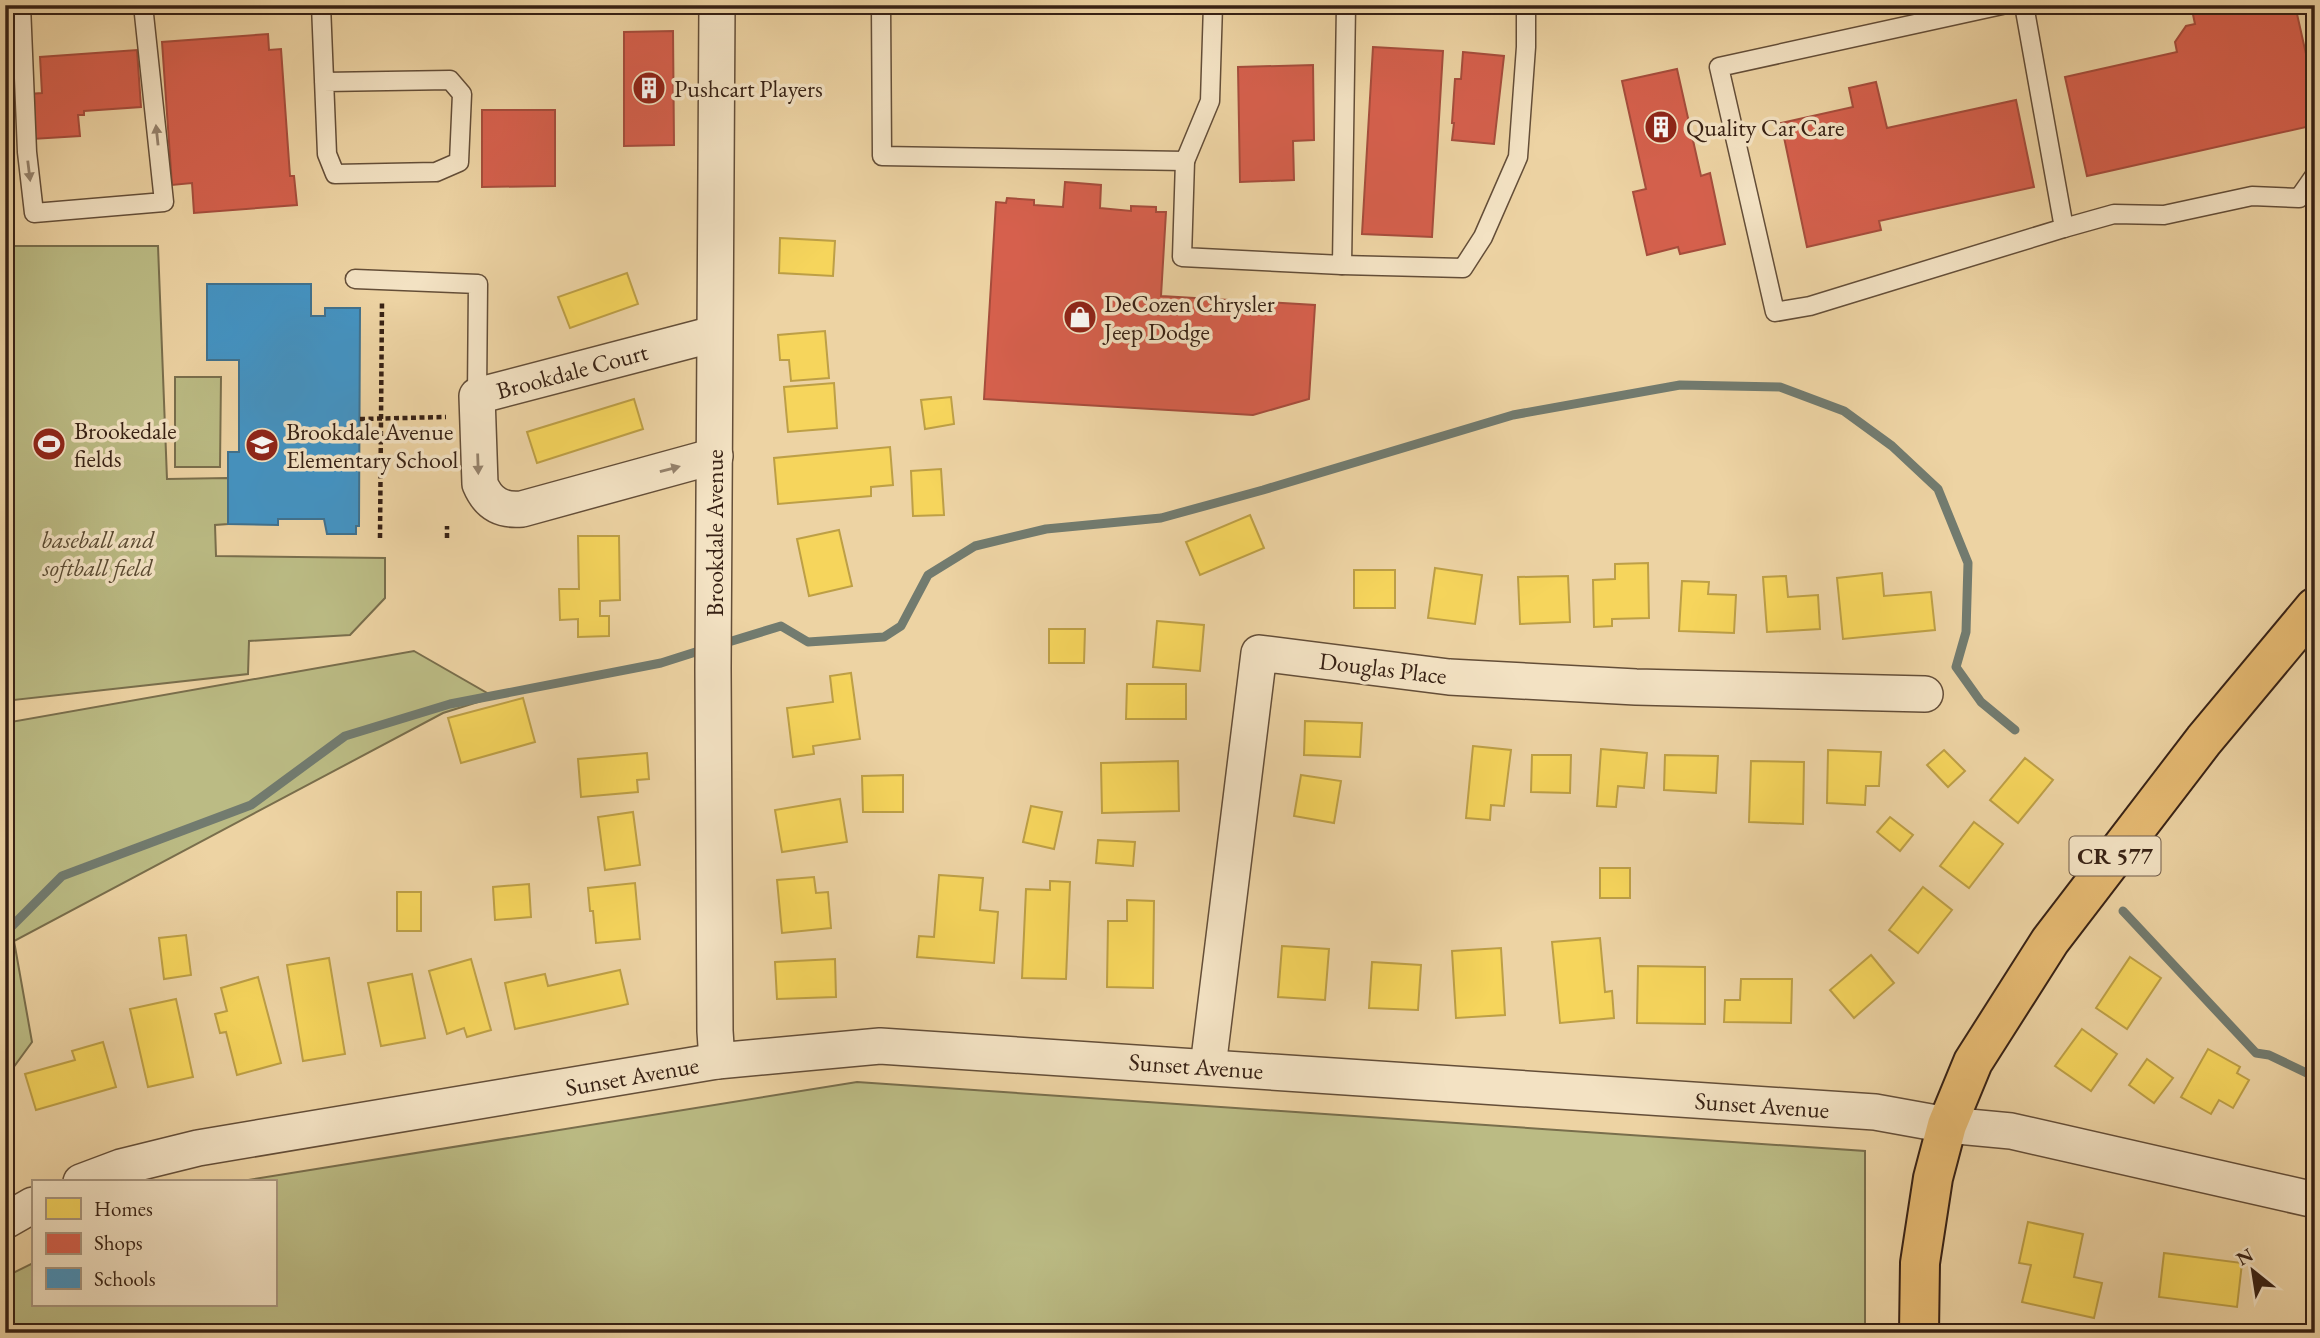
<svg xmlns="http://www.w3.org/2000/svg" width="2320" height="1338" viewBox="0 0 2320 1338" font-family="'EB Garamond',serif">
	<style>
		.green { fill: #bbbb84; stroke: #796e4c; stroke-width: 2 }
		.homes { fill: #f6d55c; stroke: #bd9f46; stroke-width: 2 }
		.shops { fill: #d6604d; stroke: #a64d3c; stroke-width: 2 }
		.schools { fill: #4393c3; stroke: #3f718e; stroke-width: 2 }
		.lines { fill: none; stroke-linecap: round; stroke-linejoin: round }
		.stream { stroke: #727b6f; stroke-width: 9 }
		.lane-casing { stroke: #644e38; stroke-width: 21 }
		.street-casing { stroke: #644e38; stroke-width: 38 }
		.primary-casing { stroke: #372114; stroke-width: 42 }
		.path { stroke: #372114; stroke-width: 4.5; stroke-dasharray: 5 3.5; stroke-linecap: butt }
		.lane { stroke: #f3e2c3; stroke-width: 18 }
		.street { stroke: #f3e2c3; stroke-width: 35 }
		.primary { stroke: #e6ba72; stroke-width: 38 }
		.oneway { fill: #95826c }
		.labels { text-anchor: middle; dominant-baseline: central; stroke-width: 7; stroke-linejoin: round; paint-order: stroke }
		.shield { fill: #f3e2c3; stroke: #6f5b48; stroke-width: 2 }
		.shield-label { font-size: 23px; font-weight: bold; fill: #372114 }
		.poi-label { font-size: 24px; fill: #372114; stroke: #f3e2c3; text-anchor: start }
		.street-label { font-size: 24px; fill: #372114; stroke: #f3e2c3 }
		.park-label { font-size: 24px; font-style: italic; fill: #584830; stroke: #f3e2c3 }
	</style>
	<rect width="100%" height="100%" fill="#edd3a3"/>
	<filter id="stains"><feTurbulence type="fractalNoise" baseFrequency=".00286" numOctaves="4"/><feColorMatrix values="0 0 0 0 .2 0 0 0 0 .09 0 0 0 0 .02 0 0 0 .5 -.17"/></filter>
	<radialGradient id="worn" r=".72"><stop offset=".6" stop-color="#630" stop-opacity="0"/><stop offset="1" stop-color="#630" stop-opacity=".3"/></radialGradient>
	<g class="green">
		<polygon points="5,246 158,246 167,479 228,478 228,524 215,525 216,556 385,558 385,598 350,635 249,641 248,674 5,701"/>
		<polygon points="175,377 221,377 220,467 175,467"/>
		<polygon points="414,651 494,697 443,713 14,941 32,1042 5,1079 5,723"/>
		<polygon points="857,1082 1865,1151 1865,1333 5,1333 5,1277 33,1263 33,1305 275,1305 275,1182 236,1182"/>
	</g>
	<g class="homes">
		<polygon points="780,238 835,241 833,276 779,273"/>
		<polygon points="627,273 638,304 570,328 558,297"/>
		<polygon points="825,331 829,378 791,381 789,360 780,360 778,335"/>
		<polygon points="834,383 837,428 788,432 784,387"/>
		<polygon points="951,397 954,424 925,429 921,400"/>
		<polygon points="634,399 643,429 537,463 527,432"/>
		<polygon points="890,447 893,485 871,487 871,496 778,504 774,458"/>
		<polygon points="941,469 944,515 913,516 911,471"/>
		<polygon points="1250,515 1264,548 1200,575 1186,542"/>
		<polygon points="839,530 852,586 809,596 797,539"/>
		<polygon points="578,536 619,536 620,600 600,601 600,616 609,616 609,636 578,637 578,619 560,620 559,589 579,589"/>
		<polygon points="1648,563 1649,618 1612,619 1612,626 1594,627 1593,580 1615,579 1615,564"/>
		<polygon points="1435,568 1482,575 1475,624 1428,618"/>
		<rect x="1354" y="570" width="41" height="38"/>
		<polygon points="1882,573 1884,596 1931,592 1935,630 1843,639 1837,578"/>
		<polygon points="1568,576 1570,622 1520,624 1518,577"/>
		<polygon points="1786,576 1788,597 1818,595 1820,629 1767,632 1763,577"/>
		<polygon points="1682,581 1709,582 1708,594 1736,595 1734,633 1679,631"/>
		<polygon points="1157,621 1204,625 1200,671 1153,667"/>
		<polygon points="1049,629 1085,629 1084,663 1049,663"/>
		<polygon points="851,673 860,739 813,746 814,754 793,757 787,708 833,702 830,676"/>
		<polygon points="1127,684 1186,684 1186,719 1126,719"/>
		<polygon points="523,698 535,742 461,763 448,718"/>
		<polygon points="1305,721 1362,723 1360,757 1304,755"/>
		<polygon points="1473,746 1511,750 1504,806 1491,805 1490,820 1466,818"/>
		<polygon points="1601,749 1647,753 1644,788 1618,786 1616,807 1597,806"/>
		<polygon points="1828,750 1881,752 1879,786 1866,786 1865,805 1827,803"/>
		<polygon points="1944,750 1965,771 1948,787 1927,765"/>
		<polygon points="647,753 649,779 637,780 638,792 581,797 578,759"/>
		<polygon points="1532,755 1571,755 1570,793 1531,792"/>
		<polygon points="1665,755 1718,756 1716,793 1664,790"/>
		<polygon points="2025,758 2053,780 2018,823 1990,800"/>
		<polygon points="1178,761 1179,811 1102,813 1101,763"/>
		<polygon points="1751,761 1804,762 1803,824 1749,822"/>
		<polygon points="903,775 903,812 863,812 862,776"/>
		<polygon points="1301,775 1341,781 1334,823 1294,816"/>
		<polygon points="840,799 847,842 782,852 775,810"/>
		<polygon points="1031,806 1062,812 1054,849 1023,842"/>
		<polygon points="633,812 640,865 605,870 598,817"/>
		<polygon points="1890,817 1913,835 1900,851 1877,832"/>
		<polygon points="1974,822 2003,844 1969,888 1940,866"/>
		<polygon points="1098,840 1135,842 1133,866 1096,863"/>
		<rect x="1600" y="868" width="30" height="30"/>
		<polygon points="939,875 983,878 980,910 998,912 994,963 917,957 919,936 934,937"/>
		<polygon points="814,877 816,893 828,892 831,928 782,933 777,880"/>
		<polygon points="1050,881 1070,882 1066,979 1022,978 1026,889 1050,890"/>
		<polygon points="635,883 640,939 596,943 593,911 590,911 588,888"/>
		<polygon points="529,884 531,917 495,920 493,887"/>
		<polygon points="1923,887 1952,910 1918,953 1889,930"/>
		<rect x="397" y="892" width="24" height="39"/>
		<polygon points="1127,900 1154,901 1153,988 1107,987 1108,921 1127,921"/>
		<polygon points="186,935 191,975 164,979 159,938"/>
		<polygon points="1600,938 1605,992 1612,991 1614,1018 1560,1023 1552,942"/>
		<polygon points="1282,946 1329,949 1325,1000 1278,997"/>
		<polygon points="1501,948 1505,1015 1456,1018 1452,951"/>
		<polygon points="1871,955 1894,983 1854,1018 1830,990"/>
		<polygon points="2130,957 2161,978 2127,1029 2096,1008"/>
		<polygon points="329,958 345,1054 303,1061 287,965"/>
		<polygon points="471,959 491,1030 467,1037 464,1028 447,1034 429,971"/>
		<polygon points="835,959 836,997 777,999 775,962"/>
		<polygon points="1372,962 1421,965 1418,1010 1369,1008"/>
		<polygon points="1638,966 1705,967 1705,1024 1637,1023"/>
		<polygon points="620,970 628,1004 515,1029 505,983 545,974 548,986"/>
		<polygon points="412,974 425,1038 381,1046 368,983"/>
		<polygon points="258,977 281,1063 237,1075 226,1032 220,1033 215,1014 227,1011 221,988"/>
		<polygon points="1741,979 1792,979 1791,1023 1724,1022 1725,1000 1740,1000"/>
		<polygon points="176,999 193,1077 148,1087 130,1009"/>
		<polygon points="2082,1029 2117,1054 2091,1091 2055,1066"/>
		<polygon points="103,1042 116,1087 36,1110 25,1074 75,1060 72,1051"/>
		<polygon points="2208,1049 2240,1067 2237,1073 2249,1080 2233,1108 2219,1100 2211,1114 2181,1097"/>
		<polygon points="2147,1059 2173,1078 2154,1103 2129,1085"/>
		<polygon points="2028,1222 2083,1234 2074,1277 2102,1283 2094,1318 2022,1302 2031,1265 2019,1263"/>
		<polygon points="2164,1253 2242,1263 2237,1307 2159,1297"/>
	</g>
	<g class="shops">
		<polygon points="2191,5 2295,5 2315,94 2315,125 2087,176 2065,77 2177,52 2175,42 2186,26 2195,24"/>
		<polygon points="673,31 674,145 624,146 624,32"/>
		<polygon points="268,34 269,50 281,49 290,176 294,176 297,205 194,213 192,183 172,185 162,42"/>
		<polygon points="1373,47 1443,51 1432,237 1362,234"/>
		<polygon points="137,50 141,107 84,111 84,115 78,115 80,136 32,139 29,94 42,93 40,57"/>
		<polygon points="1463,52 1504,56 1494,144 1452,140 1454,123 1452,123 1455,79 1461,79"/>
		<polygon points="1313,65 1314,140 1293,141 1294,180 1240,182 1238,67"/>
		<polygon points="1677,69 1701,176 1710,173 1725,244 1680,254 1678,247 1647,255 1633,192 1646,189 1622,81"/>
		<polygon points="1876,82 1887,128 2016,100 2034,187 1879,221 1881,230 1807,247 1781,123 1853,107 1849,88"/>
		<polygon points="482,110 555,110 555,186 482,187"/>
		<polygon points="1065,182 1101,185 1100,208 1131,211 1131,206 1156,207 1156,212 1166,212 1161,296 1315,305 1309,399 1253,415 984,399 996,202 1006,203 1007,198 1034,200 1034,205 1063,207"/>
	</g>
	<polygon class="schools" points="207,284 311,284 311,316 325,316 325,308 360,308 359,526 356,526 356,534 327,534 324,519 278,519 278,525 228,524 228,452 239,452 239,360 207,360"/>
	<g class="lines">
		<g class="stream">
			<polyline points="722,644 781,626 808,642 884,637 901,626 928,575 975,546 1046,529 1161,518 1263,490 1513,415 1680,385 1780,387 1844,411 1892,446 1938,489 1968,563 1966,632 1956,667 1981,702 2015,730"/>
			<polyline points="2123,911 2256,1053 2269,1055 2315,1077"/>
			<polyline points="5,933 62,876 251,805 345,736 450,704 661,663 705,649"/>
		</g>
		<defs>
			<g id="lane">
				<polyline points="21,5 27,152 34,213 164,202 143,5"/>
				<polyline points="321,5 327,154 335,174 436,172 459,162 462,94 450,80 324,82"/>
				<polyline points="881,5 882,156 1185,161 1210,101 1213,5"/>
				<polyline points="2002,5 1719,67 1775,312 1810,306 2064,228 2024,5"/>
				<polyline points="1185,161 1182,257 1342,265 1346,5"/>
				<polyline points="2064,228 2114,214 2164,215 2252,196 2299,198 2315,175"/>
				<polyline points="1342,265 1463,268 1483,237 1518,157 1526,47 1526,5"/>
				<polyline points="355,279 478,284 477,396"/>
			</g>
			<g id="street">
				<path d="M714,334L477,396L480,484C488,503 501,511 522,509L715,456"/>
				<polyline points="717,1061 715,1031 713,669 717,5"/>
				<polyline points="1208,1067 1259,653 1449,677 1636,687 1925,694"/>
				<polyline points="81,1182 121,1167 198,1148 717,1061 880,1046 1875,1112 1947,1125 2011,1131 2315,1200"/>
				<polyline points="5,1221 33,1205"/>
			</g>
			<polyline id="primary" points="1919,1333 1920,1263 1933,1178 1947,1125 1973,1062 2050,941 2204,740 2315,607"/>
		</defs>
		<use href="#lane" class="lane-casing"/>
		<use href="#street" class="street-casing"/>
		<use href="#primary" class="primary-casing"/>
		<g class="path">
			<polyline points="360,419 446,417"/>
			<polyline points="380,538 382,302"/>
			<polyline points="447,538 447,526"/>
		</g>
		<use href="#lane" class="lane"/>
		<use href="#street" class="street"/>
		<use href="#primary" class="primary"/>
	</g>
	<defs><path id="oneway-solid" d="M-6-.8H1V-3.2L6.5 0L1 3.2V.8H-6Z" transform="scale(1.75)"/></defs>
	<g class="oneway">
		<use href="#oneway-solid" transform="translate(157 135) rotate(-96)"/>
		<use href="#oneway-solid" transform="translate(29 171) rotate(83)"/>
		<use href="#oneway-solid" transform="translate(478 464) rotate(88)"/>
		<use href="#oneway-solid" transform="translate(670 469) rotate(-15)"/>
	</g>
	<defs>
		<symbol id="building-disc" viewBox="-11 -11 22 22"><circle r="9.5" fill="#8f2418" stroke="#f3e2c3"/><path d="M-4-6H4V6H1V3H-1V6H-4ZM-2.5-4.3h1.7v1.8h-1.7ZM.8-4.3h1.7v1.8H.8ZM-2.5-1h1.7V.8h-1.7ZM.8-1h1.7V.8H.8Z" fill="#fff"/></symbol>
		<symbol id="shop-disc" viewBox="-11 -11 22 22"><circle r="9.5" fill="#8f2418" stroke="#f3e2c3"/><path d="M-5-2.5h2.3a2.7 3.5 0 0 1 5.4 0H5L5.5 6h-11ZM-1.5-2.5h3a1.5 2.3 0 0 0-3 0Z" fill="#fff"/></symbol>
		<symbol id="stadium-disc" viewBox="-11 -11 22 22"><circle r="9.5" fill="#8f2418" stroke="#f3e2c3"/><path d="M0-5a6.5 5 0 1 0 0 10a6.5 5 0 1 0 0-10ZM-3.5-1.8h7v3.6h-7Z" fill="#fff"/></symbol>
		<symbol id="school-disc" viewBox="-11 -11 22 22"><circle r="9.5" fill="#8f2418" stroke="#f3e2c3"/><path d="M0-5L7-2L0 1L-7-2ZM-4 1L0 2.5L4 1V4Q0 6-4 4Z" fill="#fff"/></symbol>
	</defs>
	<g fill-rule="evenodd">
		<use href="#building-disc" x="630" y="69" width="38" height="38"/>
		<use href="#building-disc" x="1642" y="108" width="38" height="38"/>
		<use href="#shop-disc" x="1061" y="298" width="38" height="38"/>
		<use href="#stadium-disc" x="30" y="425" width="38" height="38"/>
		<use href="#school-disc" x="243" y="426" width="38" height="38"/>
	</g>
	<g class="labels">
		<rect class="shield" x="2069.5" y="836.5" width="91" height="39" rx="5"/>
		<g class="shield-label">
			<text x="2115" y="856">CR 577</text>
		</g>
		<g class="poi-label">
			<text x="674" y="88">Pushcart Players</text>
			<text x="1686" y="127">Quality Car Care</text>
			<text x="1104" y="303">DeCozen Chrysler<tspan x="1104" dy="28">Jeep Dodge</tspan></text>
			<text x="74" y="430">Brookedale<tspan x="74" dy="28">fields</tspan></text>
			<text x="286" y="431">Brookdale Avenue<tspan x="286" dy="28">Elementary School</tspan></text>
		</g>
		<g class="street-label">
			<text transform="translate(572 371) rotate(-15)">Brookdale Court</text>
			<text transform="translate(714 533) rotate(-90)">Brookdale Avenue</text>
			<text transform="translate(1383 668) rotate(7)">Douglas Place</text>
			<text transform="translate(1196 1066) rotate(4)">Sunset Avenue</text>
			<text transform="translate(632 1076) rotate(-10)">Sunset Avenue</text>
			<text transform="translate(1762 1105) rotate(4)">Sunset Avenue</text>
		</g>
		<g class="park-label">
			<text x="98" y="539">baseball and<tspan x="98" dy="28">softball field</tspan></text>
		</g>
	</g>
	<rect width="2320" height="1338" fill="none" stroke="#edd3a3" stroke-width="28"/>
	<rect x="7" y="7" width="2306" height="1324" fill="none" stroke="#372114" stroke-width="3.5"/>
	<rect x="14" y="14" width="2292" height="1310" fill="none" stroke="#372114" stroke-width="2"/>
	<rect x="32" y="1180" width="245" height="126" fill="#f3e2c3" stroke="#a8957d" stroke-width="2"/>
	<rect x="46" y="1198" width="35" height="21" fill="#f6d55c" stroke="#a8957d" stroke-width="2"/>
	<text x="94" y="1216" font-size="21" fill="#372114">Homes</text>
	<rect x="46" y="1233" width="35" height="21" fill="#d6604d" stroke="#a8957d" stroke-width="2"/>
	<text x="94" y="1250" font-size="21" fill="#372114">Shops</text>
	<rect x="46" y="1268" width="35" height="21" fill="#4393c3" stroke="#a8957d" stroke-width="2"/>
	<text x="94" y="1286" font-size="21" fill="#372114">Schools</text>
	<g transform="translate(2253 1271) rotate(330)" stroke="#f3e2c3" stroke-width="5" paint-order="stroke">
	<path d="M0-5L12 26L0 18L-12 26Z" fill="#372114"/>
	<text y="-10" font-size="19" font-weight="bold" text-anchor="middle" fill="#372114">N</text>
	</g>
	<rect width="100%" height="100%" filter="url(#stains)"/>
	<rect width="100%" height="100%" fill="url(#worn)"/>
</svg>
